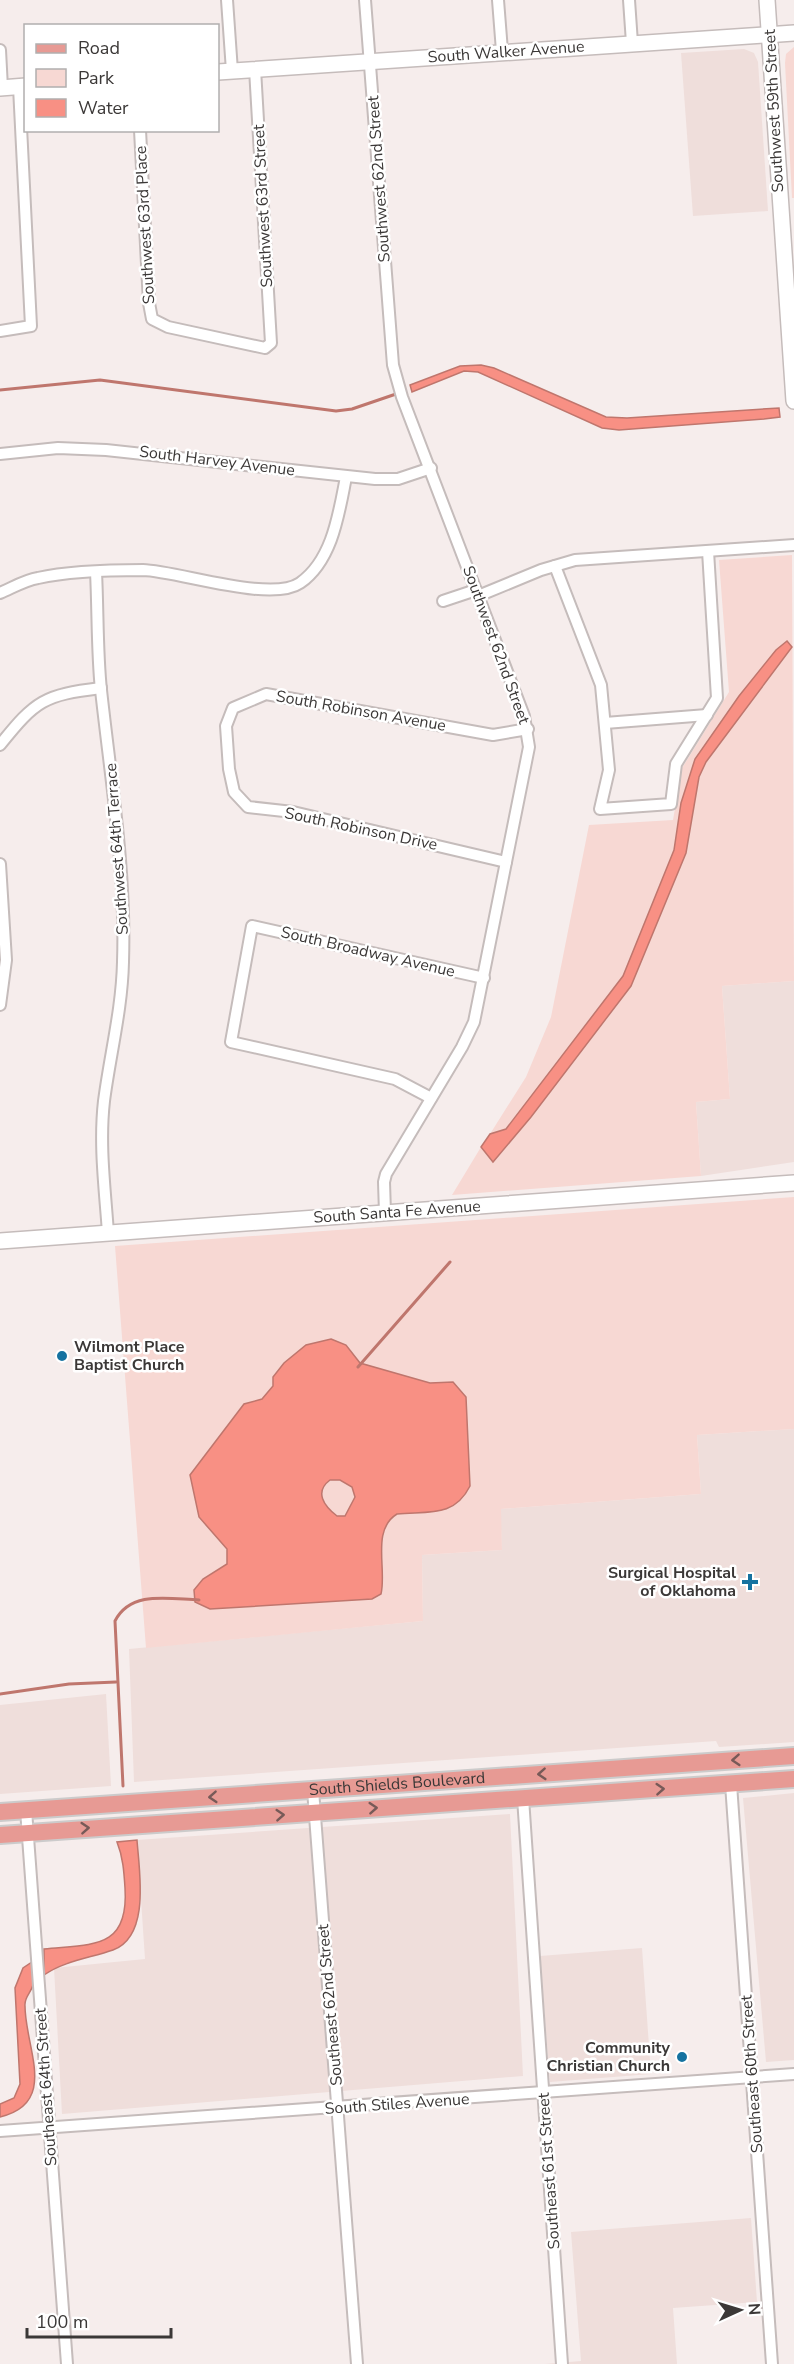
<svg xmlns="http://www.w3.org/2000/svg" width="794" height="2364" viewBox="0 0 794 2364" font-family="'Nunito Sans',sans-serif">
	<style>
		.built { fill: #efdedb }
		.green { fill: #f7d8d3 }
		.water { fill: #f89084; stroke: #bf766d; stroke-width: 1.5; fill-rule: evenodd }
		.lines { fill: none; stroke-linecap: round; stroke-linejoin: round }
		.stream { stroke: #bf766d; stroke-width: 3 }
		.street-casing { stroke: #c5bcbb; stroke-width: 14 }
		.secondary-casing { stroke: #c5bcbb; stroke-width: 18 }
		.primary-casing { stroke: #cccbcb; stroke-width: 20 }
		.street { stroke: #fff; stroke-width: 10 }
		.secondary { stroke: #fff; stroke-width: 15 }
		.primary { stroke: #e79a94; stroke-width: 16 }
		.oneway { stroke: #775a58 }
		.poi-dot { fill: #1572a0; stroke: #fff; stroke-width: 2 }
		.labels { text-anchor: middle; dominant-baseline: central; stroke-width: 5; stroke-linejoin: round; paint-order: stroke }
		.street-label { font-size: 16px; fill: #3b3837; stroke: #fff }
		.poi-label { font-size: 16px; font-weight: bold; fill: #3b3837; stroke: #fff; text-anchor: end }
	</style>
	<rect width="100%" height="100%" fill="#f6edec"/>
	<g class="built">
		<polygon points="744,49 754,53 758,62 768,211 693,216 681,53"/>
		<polygon points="794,981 794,1162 701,1176 696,1102 730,1099 722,986"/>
		<polygon points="794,1429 794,1742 719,1747 716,1741 134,1782 129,1649 423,1621 422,1555 502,1550 500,1509 701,1494 697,1435"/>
		<polygon points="106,1694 111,1786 0,1794 0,1705"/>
		<polygon points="794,1793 794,2060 766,2062 743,1798"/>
		<polygon points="510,1814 523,2076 62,2114 54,1968 145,1959 137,1840"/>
		<polygon points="642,1948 651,2074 550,2082 540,1956"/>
		<polygon points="751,2218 757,2302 673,2308 677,2364 545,2364 581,2361 571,2232"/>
	</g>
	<g class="green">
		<polygon points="794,47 794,198 792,198 785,63 786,54"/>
		<polygon points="792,555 794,981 722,986 730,1099 696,1102 701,1176 452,1195 481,1147 493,1161 631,986 686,853 699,777 706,762 792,647 695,759 681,803 674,850 623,976 506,1129 490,1134 526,1077 551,1017 589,825 673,820 682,768 729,692 719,560"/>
		<polygon points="794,1197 794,1429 697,1435 701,1494 501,1509 502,1550 422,1555 423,1621 146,1648 115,1246"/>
	</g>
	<g class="water">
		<polygon points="481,365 494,368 606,417 627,418 779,408 780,417 764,419 619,430 602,428 478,372 464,371 412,392 410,385 460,366"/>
		<polygon points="787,641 792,647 706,762 699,777 686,853 631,986 531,1117 493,1162 481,1147 490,1134 506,1129 623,976 674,850 681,803 695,759 739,696 776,650"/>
		<path d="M331,1339L346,1345L360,1363L430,1383L453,1382L466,1397L470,1486C454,1518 428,1511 397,1514C371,1530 387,1569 381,1594L372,1599L210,1609L195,1602L194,1590L203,1579L227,1564V1549L199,1517L190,1475L244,1404L262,1399L273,1386V1377L284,1363L306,1345ZM330,1480H340L352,1487L355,1497L345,1516H337C324,1506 314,1492 330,1480Z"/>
		<path d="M137,1840C139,1870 151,1936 113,1950C90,1958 64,1961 44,1975V1949C92,1944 129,1950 125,1888C124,1872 123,1857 117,1842Z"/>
		<path d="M32,1962C33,1968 35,1979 33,1985C31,1993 24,1997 25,2006C25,2048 59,2103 0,2117V2104L14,2098L20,2084L15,1988L23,1968Z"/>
	</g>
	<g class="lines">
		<g class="stream">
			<polyline points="0,390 100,380 336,411 352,409 396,394"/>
			<polyline points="358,1367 450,1262"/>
			<polyline points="0,1694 69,1684 116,1682"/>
			<path d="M123,1786L115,1621C131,1590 169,1599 199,1600"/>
		</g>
		<defs>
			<g id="street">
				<polyline points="227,0 232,71"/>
				<polyline points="365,0 393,365 402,397 524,716 529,747 474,1022 462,1047 386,1174 384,1182 385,1213"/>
				<polyline points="498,0 502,51"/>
				<polyline points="629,0 632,43"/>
				<polyline points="0,50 2,88"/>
				<polyline points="140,130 149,303 152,319 168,327 265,348 271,343 255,69"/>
				<polyline points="0,331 31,326 19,87"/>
				<polyline points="0,454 58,448 106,450 375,479 398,479 431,468"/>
				<polyline points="555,566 601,685 609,770 600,809 671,804 676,764 717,698 708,551"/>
				<path d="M96,572C98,611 97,652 101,690C111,781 126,870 123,962C122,1009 110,1055 104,1101C99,1145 105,1189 108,1233"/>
				<path d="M0,593C12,588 25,580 38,578C69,571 111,570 143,570C178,571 271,603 300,583C333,560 339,512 346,477"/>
				<polyline points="478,596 541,570 575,560 794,545"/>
				<polyline points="443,601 476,590"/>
				<polyline points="605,723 707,715"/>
				<path d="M0,745C36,700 44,695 101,688"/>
				<polyline points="506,862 293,812 248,807 234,792 229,769 226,726 233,708 266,694 493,735 528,729"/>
				<polyline points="0,864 6,960 0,1005"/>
				<polyline points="431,1098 395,1079 231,1042 252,926 484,978"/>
				<polyline points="731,1784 772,2364"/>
				<polyline points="313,1790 357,2364"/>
				<polyline points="523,1798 562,2364"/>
				<polyline points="26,1810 67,2364"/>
				<polyline points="0,2131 794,2074"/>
			</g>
			<g id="secondary">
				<polyline points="767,0 794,401"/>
				<polyline points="218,72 794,33"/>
				<polyline points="0,88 26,86"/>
				<polyline points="0,1241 794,1183"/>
			</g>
			<g id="primary">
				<path id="s1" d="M0,1812L794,1756"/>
				<polyline points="0,1835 794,1779"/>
			</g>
		</defs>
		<use href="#street" class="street-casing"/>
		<use href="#secondary" class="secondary-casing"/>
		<use href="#primary" class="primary-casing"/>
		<use href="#street" class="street"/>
		<use href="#secondary" class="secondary"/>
		<use href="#primary" class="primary"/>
	</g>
	<defs><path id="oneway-chevron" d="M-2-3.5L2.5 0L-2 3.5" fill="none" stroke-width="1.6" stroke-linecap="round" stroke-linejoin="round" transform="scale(1.5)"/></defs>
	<g class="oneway">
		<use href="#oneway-chevron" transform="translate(736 1760) rotate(176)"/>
		<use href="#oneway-chevron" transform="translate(542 1774) rotate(176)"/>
		<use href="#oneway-chevron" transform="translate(660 1789) rotate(-4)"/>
		<use href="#oneway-chevron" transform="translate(213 1797) rotate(176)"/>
		<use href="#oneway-chevron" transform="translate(373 1808) rotate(-4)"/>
		<use href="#oneway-chevron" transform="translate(280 1815) rotate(-4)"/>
		<use href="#oneway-chevron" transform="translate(85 1828) rotate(-4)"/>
	</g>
	<g class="poi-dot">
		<circle cx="62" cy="1356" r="6"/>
		<path d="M747 1573h6v6h6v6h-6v6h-6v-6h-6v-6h6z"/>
		<circle cx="682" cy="2057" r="6"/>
	</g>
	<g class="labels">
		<g class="street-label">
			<text transform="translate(506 52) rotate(-4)">South Walker Avenue</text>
			<text transform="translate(774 111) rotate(-93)">Southwest 59th Street</text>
			<text transform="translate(379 179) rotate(-94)">Southwest 62nd Street</text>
			<text transform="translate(263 206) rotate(-93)">Southwest 63rd Street</text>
			<text transform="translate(145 225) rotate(-93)">Southwest 63rd Place</text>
			<text transform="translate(217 461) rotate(7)">South Harvey Avenue</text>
			<text transform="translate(496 645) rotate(70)">Southwest 62nd Street</text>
			<text transform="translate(361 711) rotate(10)">South Robinson Avenue</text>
			<text transform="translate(361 829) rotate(12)">South Robinson Drive</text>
			<text transform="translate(117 849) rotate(-94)">Southwest 64th Terrace</text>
			<text transform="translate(368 952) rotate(13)">South Broadway Avenue</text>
			<text transform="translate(397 1212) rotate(-4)">South Santa Fe Avenue</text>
			<text stroke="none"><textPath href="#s1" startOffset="398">South Shields Boulevard</textPath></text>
			<text transform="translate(330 2005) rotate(-95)">Southeast 62nd Street</text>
			<text transform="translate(752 2074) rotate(-94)">Southeast 60th Street</text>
			<text transform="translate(46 2087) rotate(-94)">Southeast 64th Street</text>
			<text transform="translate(397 2104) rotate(-4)">South Stiles Avenue</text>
			<text transform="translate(549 2171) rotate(-94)">Southeast 61st Street</text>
		</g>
		<g class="poi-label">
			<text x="74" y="1347" text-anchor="start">Wilmont Place<tspan x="74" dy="18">Baptist Church</tspan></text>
			<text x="736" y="1573">Surgical Hospital<tspan x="736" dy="18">of Oklahoma</tspan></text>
			<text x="670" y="2048">Community<tspan x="670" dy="18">Christian Church</tspan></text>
		</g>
	</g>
	<rect x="24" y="24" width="195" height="108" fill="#ffffff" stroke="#b1afaf" stroke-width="1.5"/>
	<rect x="36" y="44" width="30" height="9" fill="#e79a94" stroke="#b1afaf" stroke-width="1.5"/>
	<text x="78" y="54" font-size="18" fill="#3b3837">Road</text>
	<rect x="36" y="69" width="30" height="18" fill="#f7d8d3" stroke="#b1afaf" stroke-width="1.5"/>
	<text x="78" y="84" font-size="18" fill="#3b3837">Park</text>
	<rect x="36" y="99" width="30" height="18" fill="#f89084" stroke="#b1afaf" stroke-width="1.5"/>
	<text x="78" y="114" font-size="18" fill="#3b3837">Water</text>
	<g transform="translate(740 2310) rotate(86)" stroke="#ffffff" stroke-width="4.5" paint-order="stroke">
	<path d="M0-4.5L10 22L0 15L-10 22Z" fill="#3b3837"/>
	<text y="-9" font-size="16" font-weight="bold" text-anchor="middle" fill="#3b3837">N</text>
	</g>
	<path d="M27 2328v9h144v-9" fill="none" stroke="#3b3837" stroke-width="3"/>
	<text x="36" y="2328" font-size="18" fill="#3b3837" stroke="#ffffff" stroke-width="4.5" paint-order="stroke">100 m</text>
</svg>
